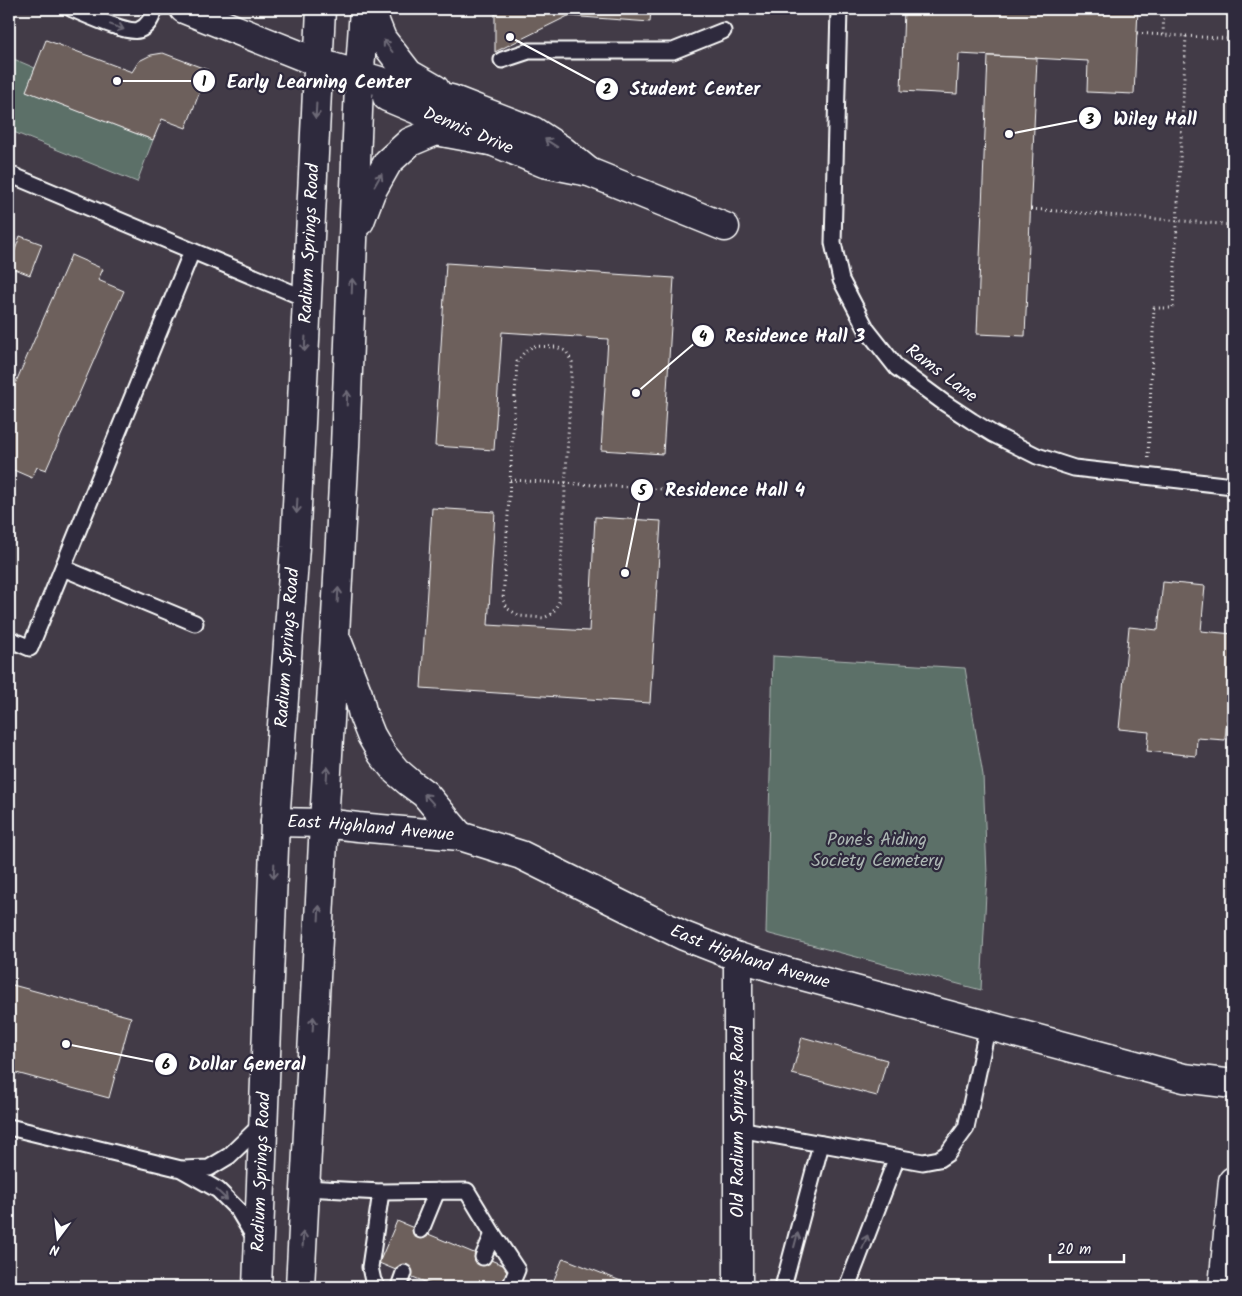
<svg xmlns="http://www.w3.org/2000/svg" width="1242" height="1296" viewBox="0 0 1242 1296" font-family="Kalam,sans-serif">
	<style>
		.built { fill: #423a46 }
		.green { fill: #5b6f68; stroke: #adb7b4 }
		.building { fill: #6d605c; stroke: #fff }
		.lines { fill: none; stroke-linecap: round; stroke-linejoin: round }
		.lane-casing { stroke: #fff; stroke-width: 19 }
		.street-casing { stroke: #fff; stroke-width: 31 }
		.secondary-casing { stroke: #fff; stroke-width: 31 }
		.path { stroke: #fff; stroke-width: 3; stroke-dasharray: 1 4; stroke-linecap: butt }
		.lane { stroke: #2f2a3d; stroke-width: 15 }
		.street { stroke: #2f2a3d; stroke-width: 28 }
		.secondary { stroke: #2f2a3d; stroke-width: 28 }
		.oneway { stroke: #6d6a77 }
		.labels { text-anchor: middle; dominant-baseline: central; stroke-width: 4.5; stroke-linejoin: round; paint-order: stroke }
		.street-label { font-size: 18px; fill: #fff; stroke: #2f2a3d }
		.park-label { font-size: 18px; fill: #adb7b4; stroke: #2f2a3d }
		.leader { fill: none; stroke: #fff; stroke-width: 2 }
		.callout-dot { fill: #fff; stroke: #2f2a3d; stroke-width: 2 }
		.mark-label { font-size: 15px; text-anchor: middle; font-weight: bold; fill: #111 }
		.callout-label { font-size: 19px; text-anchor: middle; font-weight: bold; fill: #fff; stroke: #2f2a3d; stroke-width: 4.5; stroke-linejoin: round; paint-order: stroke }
	</style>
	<rect width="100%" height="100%" fill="#2f2a3d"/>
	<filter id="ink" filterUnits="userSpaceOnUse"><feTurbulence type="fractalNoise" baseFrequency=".02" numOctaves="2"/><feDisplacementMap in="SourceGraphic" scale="10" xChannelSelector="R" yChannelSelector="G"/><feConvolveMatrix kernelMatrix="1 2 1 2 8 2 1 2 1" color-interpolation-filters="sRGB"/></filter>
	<g filter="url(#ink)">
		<rect class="built" x="9" y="9" width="1224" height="1278"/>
		<g class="green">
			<polygon points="9,57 35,68 27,91 153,140 137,182 11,131 16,119 9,116"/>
			<polygon points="773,656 965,668 983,775 987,874 981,990 766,933"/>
		</g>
		<g class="building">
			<polygon points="495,9 651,9 650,22 568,16 495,52"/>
			<polygon points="904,9 1138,9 1134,94 1087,92 1088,61 959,54 957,94 901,91"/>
			<polygon points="46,40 132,72 139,61 151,55 163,53 208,70 186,128 162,119 153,140 26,91"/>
			<polygon points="988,56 1037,58 1025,336 977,334"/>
			<polygon points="20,236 42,244 30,275 9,267"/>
			<polygon points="71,255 103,269 98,280 124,291 46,470 37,467 32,478 9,468 9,398"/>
			<polygon points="446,263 674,278 663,454 601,450 608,339 502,332 494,450 435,446"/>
			<polygon points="432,508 495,512 488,625 589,631 595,517 661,521 650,703 421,688"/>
			<polygon points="1163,582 1205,586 1201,631 1233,634 1233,646 1225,740 1197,738 1196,756 1147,751 1149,732 1119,729 1129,627 1158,630"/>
			<polygon points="9,984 131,1017 109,1098 9,1071"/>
			<polygon points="802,1037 887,1060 877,1096 792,1074"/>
			<polygon points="397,1221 510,1268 502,1287 437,1287 379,1263"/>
			<polygon points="563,1258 636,1287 551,1287"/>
		</g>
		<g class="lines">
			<defs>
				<g id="lane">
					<path d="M72,9C85,14 127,34 139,30C149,26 152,17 155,9"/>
					<polyline points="839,9 833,243 841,280 867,330 897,368 943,402 972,421 993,434 1037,456 1074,468 1233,486"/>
					<polyline points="502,60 529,51 673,51 723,31"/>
					<polyline points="9,174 307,299"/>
					<polyline points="63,568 195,623"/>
					<polyline points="9,639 30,648 192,251"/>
					<polyline points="9,1127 181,1169 218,1190 238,1210 256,1240"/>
					<polyline points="739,1129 923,1162 939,1159 948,1153 966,1128 988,1025"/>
					<polyline points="183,1169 209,1168 229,1156 263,1123"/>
					<polyline points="305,1188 381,1192 370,1267 373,1281 377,1287"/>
					<polyline points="381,1192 467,1191 493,1234 517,1270 510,1287"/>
					<polyline points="421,1230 437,1191"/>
					<polyline points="483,1257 493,1234"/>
					<polyline points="399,1287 404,1273"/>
					<polyline points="783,1287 821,1144"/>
					<polyline points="847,1287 897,1157"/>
				</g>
				<g id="street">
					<polyline points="184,9 319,63 397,86 451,99 533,131 562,150 589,172"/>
					<polyline points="370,9 382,39 409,74 435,89"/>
					<path id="s1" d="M387,97L544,163L589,172L725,227"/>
					<path id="s2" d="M275,822L324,823L358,827L460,836L521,855L684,936L738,957L784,971L1184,1078L1233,1084"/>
					<polyline points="738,957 738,1287"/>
					<polyline points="1223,1287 1233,1181"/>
				</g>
				<g id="secondary">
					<polyline points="360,221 371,192 388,162 410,142 436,131 490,141"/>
					<polyline points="338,643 358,694 363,715 371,735 382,754 396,771 410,783 425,794 460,836"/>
					<path id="s3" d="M257,1287L275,822L295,547L321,9"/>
					<polyline points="300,1287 324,823 335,635 345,447 359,85 364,9"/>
				</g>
			</defs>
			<use href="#lane" class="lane-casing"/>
			<use href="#street" class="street-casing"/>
			<use href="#secondary" class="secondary-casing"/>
			<g class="path">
				<polyline points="1137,33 1163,35"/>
				<polyline points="1186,36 1233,39"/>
				<polyline points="1031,209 1233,225"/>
				<polygon points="534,346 556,347 566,351 572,362 559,602 552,614 544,618 520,616 508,609 503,600 517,362 525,351"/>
				<polyline points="1148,458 1154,308 1173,308 1186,36 1163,35 1164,9"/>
				<polyline points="510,480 713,492"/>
			</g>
			<use href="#lane" class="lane"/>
			<use href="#street" class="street"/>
			<use href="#secondary" class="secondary"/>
		</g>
		<defs><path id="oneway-shaft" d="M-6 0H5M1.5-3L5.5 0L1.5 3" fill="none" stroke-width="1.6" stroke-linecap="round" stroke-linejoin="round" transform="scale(1.25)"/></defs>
		<g class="oneway">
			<use href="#oneway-shaft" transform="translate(117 27) rotate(20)"/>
			<use href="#oneway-shaft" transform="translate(388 46) rotate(-127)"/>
			<use href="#oneway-shaft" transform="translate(316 111) rotate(93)"/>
			<use href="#oneway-shaft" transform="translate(551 143) rotate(-147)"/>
			<use href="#oneway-shaft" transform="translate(378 180) rotate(-60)"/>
			<use href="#oneway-shaft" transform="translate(352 286) rotate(-88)"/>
			<use href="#oneway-shaft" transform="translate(305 344) rotate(93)"/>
			<use href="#oneway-shaft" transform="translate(347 398) rotate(-88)"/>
			<use href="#oneway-shaft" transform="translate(297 506) rotate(93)"/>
			<use href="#oneway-shaft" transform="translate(338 595) rotate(-87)"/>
			<use href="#oneway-shaft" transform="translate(327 774) rotate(-86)"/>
			<use href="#oneway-shaft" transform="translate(429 799) rotate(-132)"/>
			<use href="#oneway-shaft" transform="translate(274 871) rotate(92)"/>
			<use href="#oneway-shaft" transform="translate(319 913) rotate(-87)"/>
			<use href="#oneway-shaft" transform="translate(313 1024) rotate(-87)"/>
			<use href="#oneway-shaft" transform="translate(222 1195) rotate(43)"/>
			<use href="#oneway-shaft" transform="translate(303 1239) rotate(-87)"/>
			<use href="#oneway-shaft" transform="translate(796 1240) rotate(-75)"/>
			<use href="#oneway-shaft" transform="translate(865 1242) rotate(-69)"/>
		</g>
	</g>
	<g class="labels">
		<g class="street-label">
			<text stroke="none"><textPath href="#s1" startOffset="88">Dennis Drive</textPath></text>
			<text stroke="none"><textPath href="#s3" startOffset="1045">Radium Springs Road</textPath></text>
			<text transform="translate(941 374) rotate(37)">Rams Lane</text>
			<text stroke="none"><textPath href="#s3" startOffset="640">Radium Springs Road</textPath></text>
			<text stroke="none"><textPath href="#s2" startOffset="96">East Highland Avenue</textPath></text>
			<text stroke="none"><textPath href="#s2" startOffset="501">East Highland Avenue</textPath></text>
			<text transform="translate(738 1122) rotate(-90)">Old Radium Springs Road</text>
			<text stroke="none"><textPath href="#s3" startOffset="115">Radium Springs Road</textPath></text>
		</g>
		<g class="park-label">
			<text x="877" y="840">Pone's Aiding<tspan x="877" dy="21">Society Cemetery</tspan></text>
		</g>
	</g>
	<path class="leader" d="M117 81L204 81M510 37L607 89M1009 134L1090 118M636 393L703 336M625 573L642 490M66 1044L166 1064"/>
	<g class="callout-dot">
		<circle cx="117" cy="81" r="5"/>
		<circle cx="510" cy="37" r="5"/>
		<circle cx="1009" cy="134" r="5"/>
		<circle cx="636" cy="393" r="5"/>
		<circle cx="625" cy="573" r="5"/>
		<circle cx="66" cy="1044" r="5"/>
		<circle cx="204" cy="81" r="12"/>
		<circle cx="607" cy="89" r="12"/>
		<circle cx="1090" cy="118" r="12"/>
		<circle cx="703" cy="336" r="12"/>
		<circle cx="642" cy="490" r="12"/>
		<circle cx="166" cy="1064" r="12"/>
	</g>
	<g class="mark-label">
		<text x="204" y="86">1</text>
		<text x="607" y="94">2</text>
		<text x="1090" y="124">3</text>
		<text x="703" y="341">4</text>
		<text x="642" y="495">5</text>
		<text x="166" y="1069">6</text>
	</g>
	<g class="callout-label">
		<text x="319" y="88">Early Learning Center</text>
		<text x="695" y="95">Student Center</text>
		<text x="1155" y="125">Wiley Hall</text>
		<text x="795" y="342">Residence Hall 3</text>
		<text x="735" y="496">Residence Hall 4</text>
		<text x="247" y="1070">Dollar General</text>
	</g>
	<rect width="1242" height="1296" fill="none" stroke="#2f2a3d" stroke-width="30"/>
	<rect x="15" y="15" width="1212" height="1266" fill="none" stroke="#fff" stroke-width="2" filter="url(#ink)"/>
	<g transform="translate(58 1238) rotate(195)" stroke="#2f2a3d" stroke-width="4" paint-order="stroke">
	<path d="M0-4L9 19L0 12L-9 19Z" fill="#ffffff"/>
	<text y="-8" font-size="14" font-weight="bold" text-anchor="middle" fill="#ffffff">N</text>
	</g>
	<path d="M1050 1254v8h74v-8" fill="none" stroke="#ffffff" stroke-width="2.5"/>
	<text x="1057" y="1254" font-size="15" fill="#ffffff" stroke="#2f2a3d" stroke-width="4" paint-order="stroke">20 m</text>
</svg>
